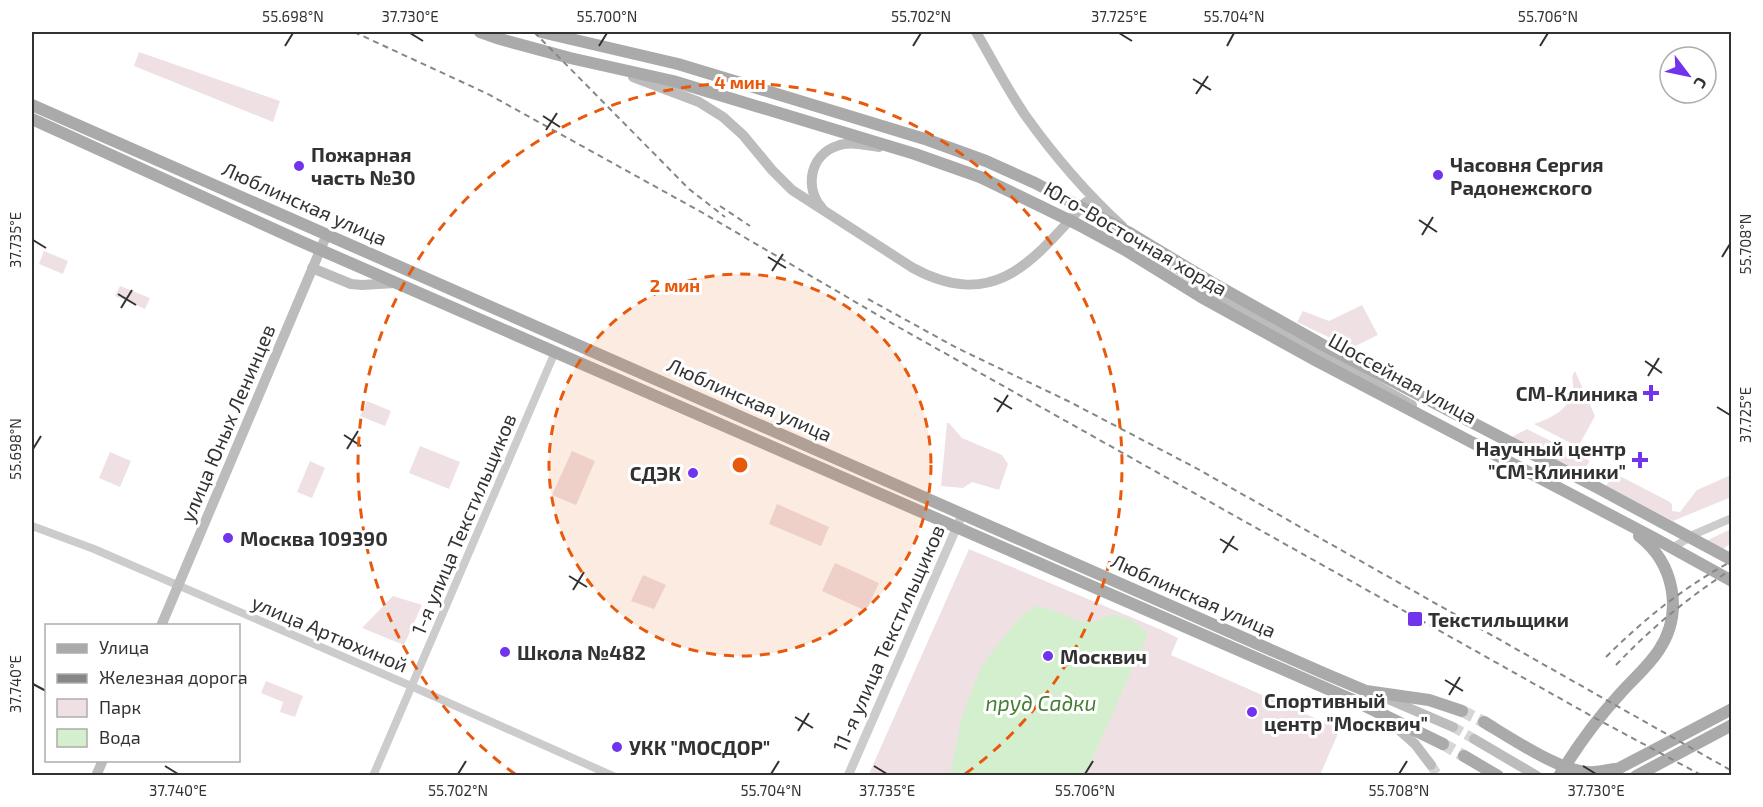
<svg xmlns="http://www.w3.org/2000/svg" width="1763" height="807" viewBox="0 0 1763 807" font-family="'Exo 2',sans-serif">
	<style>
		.green { fill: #efe1e3 }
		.water { fill: #d4efcd }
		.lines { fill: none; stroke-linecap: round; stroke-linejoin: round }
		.secondary-tunnel { stroke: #d6d6d6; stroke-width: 10; stroke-dasharray: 10 5; stroke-linecap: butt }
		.primary-tunnel { stroke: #d6d6d6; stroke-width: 12; stroke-dasharray: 12 6; stroke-linecap: butt }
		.minor { stroke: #ccc; stroke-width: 8 }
		.tertiary { stroke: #ccc; stroke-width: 9 }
		.secondary { stroke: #bcbcbc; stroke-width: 10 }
		.primary { stroke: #aaa; stroke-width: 12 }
		.rail { stroke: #878787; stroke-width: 2; stroke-dasharray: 6 4.5; stroke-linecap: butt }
		.ticks { fill: none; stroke: #323232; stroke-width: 2 }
		.ring { fill: none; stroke: #e8590c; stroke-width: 3; stroke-dasharray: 10 8 }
		.poi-dot { fill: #7133eb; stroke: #fff; stroke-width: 2 }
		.labels { text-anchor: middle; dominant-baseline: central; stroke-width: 6; stroke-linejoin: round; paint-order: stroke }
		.poi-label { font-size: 20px; font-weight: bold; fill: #323232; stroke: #fff; text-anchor: start }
		.street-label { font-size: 20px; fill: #323232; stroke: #fff }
		.water-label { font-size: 21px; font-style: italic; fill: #437e33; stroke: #fff }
		.centre { fill: #e8590c; stroke: #fff; stroke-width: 3 }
		.ring-label { font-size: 18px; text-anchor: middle; font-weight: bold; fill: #e8590c; stroke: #fff; stroke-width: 6; stroke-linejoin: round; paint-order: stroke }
		.neatline { fill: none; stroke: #323232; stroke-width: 2 }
		.ticks-label { font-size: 15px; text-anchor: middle; fill: #323232 }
	</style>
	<rect width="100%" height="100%" fill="#fff"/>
	<g class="green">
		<polygon points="139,52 280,101 273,122 134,66"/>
		<polygon points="44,251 68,261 63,274 39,264"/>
		<polygon points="120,286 150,298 145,309 115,296"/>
		<polygon points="1362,305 1378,335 1351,348 1297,322 1303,311 1329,321"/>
		<path d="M1575,371L1595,416L1578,447L1534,424C1551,418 1570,410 1573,389C1574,382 1570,377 1575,371Z"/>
		<polygon points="367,401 391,411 385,426 360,416"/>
		<polygon points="947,423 949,423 962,438 1002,455 1008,464 999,490 972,482 963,488 941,486"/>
		<polygon points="1527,429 1590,461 1581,474 1512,437"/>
		<polygon points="420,446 460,462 449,489 409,473"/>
		<polygon points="572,451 595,461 576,505 552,495"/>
		<polygon points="110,452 131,461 120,487 99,478"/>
		<polygon points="310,461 325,468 312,498 297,492"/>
		<polygon points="1614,473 1668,501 1672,504 1672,511 1680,512 1697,490 1731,475 1731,497 1673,521 1606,486"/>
		<polygon points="777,504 829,527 821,546 769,524"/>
		<polygon points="1731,529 1731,543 1719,552 1706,541"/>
		<polygon points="969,549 1164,631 1178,638 1171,655 1340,729 1320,775 868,776"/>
		<polygon points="835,563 879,583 866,611 822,591"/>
		<polygon points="643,575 666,585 654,609 631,601"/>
		<polygon points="393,596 422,605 404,645 362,628"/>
		<polygon points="266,681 303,696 295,717 280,712 283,702 261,693"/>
	</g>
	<path class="water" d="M1036,606C1051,607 1066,617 1080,621C1099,625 1100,616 1112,615C1123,615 1142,625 1148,634L1085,775H950L962,717L978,674L986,659L1020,617Z"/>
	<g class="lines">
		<g class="secondary-tunnel">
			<polyline points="1453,727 1474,739"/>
			<polyline points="1431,765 1438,776"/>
		</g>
		<g class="primary-tunnel">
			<polyline points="1462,711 1484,722"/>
			<polyline points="1443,744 1464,756"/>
		</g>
		<g class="minor">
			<polyline points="32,526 94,549 411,686 613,776"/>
			<polyline points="1674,547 1695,534 1732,518"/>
			<polyline points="373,776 555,352"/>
		</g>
		<polyline class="tertiary" points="848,776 962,515"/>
		<g class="secondary">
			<path d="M976,32C992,59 1007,89 1025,115C1055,157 1084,191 1122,226"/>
			<path d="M633,77L699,102L723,117L743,135L772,170L792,190L913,268C996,313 1034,259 1086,202"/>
			<path d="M822,208C804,188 810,155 837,146C849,141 866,145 879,147"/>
			<polyline points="1164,260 1232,304 1412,405"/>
			<polyline points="312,268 351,284 362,285 395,283"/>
			<polyline points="161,626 327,234"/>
			<polyline points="1381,696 1453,727"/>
			<polyline points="1388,720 1415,744 1431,765"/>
			<polyline points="1474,739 1537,776"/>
			<polyline points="96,776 103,760"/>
		</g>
		<g class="primary">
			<polyline points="480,32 500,39 570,58 673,81 915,154 980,177 1077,224 1125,250 1201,297 1315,360 1656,539 1732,581"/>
			<polyline points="541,32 678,64 928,140 986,161 1035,183 1128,232 1211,282 1323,345 1598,488 1732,560"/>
			<polyline points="32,105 1328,675 1366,691 1429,700 1462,711"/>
			<polyline points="32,119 300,241 1353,700 1443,744"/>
			<path d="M1484,722C1509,737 1558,770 1587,772C1596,773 1606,770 1615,769"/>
			<polyline points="1464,756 1498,776"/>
			<polyline points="1610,773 1732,709"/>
			<path d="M1559,776C1576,748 1597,719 1619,695C1632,680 1648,667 1659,650C1684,612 1674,563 1639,536"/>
			<polyline points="1636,776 1732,725"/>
		</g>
		<g class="rail">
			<polyline points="354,32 488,94 703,213 900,328 1595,718 1703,776"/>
			<polyline points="534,32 689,189 725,217"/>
			<polyline points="720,206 750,226"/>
			<polyline points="868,299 957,348 1068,401 1196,468 1732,771"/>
			<path d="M1606,657C1644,619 1684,587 1732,561"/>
			<path d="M1616,665C1649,630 1685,600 1726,573"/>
		</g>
	</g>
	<path class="ticks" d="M410,33L423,41M1119,33L1132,41M285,46L293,33M599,46L607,33M913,46L921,33M1227,46L1234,33M1540,46L1548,33M1193,79L1211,90M1196,94L1208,76M543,116L560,127M546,130L557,113M1419,220L1437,232M1422,235L1433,217M33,240L46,248M768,257L786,268M1722,257L1730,244M772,271L783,254M118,294L136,305M121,308L132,290M1645,361L1662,373M1648,376L1659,358M994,398L1012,409M1717,407L1730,415M997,412L1008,395M344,435L361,446M33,449L41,436M347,449L358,431M1220,539L1238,550M1223,553L1234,536M569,576L587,587M573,590L584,572M1445,680L1463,691M33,684L46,691M1449,695L1460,677M795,717L813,728M798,731L809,713M165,766L178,774M874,766L887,774M1583,766L1596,774M458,774L466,761M771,774L779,761M1085,774L1093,761M1399,774L1407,761"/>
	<circle cx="740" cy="465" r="191" fill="#e8590c" fill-opacity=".12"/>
	<g class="ring">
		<circle cx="740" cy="465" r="191"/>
		<path d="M515 774A382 382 0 1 1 965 774"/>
	</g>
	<g class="poi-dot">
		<circle cx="299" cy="166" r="6"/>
		<circle cx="1438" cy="175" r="6"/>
		<path d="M1648 384h6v6h6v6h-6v6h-6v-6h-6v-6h6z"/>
		<path d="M1637 451h6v6h6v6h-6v6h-6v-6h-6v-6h6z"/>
		<circle cx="693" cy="473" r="6"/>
		<circle cx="228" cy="538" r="6"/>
		<rect x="1407" y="611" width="16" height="16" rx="3"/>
		<circle cx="505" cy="652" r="6"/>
		<circle cx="1048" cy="656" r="6"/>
		<circle cx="1252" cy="712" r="6"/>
		<circle cx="617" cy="747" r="6"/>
	</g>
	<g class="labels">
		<g class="poi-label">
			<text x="311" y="154">Пожарная<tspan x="311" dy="23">часть №30</tspan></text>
			<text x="1450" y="164">Часовня Сергия<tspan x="1450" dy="23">Радонежского</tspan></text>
			<text x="1638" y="393" text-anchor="end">СМ-Клиника</text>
			<text x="1626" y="448" text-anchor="end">Научный центр<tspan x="1626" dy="23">"СМ-Клиники"</tspan></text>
			<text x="681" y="473" text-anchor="end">СДЭК</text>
			<text x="240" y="538">Москва 109390</text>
			<text x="1428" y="619">Текстильщики</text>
			<text x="517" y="652">Школа №482</text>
			<text x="1060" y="656">Москвич</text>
			<text x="1264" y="700">Спортивный<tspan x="1264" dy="23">центр "Москвич"</tspan></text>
			<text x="629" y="747">УКК "МОСДОР"</text>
		</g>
		<g class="street-label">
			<text transform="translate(305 203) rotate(24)">Люблинская улица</text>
			<text transform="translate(1136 238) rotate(30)">Юго-Восточная хорда</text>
			<text transform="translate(1403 378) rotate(29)">Шоссейная улица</text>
			<text transform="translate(750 399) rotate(24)">Люблинская улица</text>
			<text transform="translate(227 423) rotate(-67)">улица Юных Ленинцев</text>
			<text transform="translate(463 524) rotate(-67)">1-я улица Текстильщиков</text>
			<text transform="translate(1194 595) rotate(24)">Люблинская улица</text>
			<text transform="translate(330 633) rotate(23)">улица Артюхиной</text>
			<text transform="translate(888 638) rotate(-66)">11-я улица Текстильщиков</text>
		</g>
		<g class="water-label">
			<text x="1041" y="702">пруд Садки</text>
		</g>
	</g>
	<circle cx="740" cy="465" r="9" class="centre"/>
	<g class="ring-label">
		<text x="740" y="89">4 мин</text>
		<text x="675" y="292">2 мин</text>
	</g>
	<rect width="1763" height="807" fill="none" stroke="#ffffff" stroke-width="66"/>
	<rect x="45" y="624" width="195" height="138" fill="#ffffff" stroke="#adadad" stroke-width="1.5"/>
	<rect x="57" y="644" width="30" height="9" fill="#aaaaaa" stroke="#adadad" stroke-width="1.5"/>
	<text x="99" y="654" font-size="18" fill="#323232">Улица</text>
	<rect x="57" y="674" width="30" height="9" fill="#878787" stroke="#adadad" stroke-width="1.5"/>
	<text x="99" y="684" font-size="18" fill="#323232">Железная дорога</text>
	<rect x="57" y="699" width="30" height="18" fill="#efe1e3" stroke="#adadad" stroke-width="1.5"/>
	<text x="99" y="714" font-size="18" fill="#323232">Парк</text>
	<rect x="57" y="729" width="30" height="18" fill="#d4efcd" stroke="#adadad" stroke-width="1.5"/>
	<text x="99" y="744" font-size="18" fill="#323232">Вода</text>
	<g transform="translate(1688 75) rotate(122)"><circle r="28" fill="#ffffff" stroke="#adadad" stroke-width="1.5"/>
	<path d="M0-4.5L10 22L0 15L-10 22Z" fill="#7133eb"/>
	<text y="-9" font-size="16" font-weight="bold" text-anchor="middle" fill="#323232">С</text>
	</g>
	<rect x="33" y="33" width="1697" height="741" class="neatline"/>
	<g class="ticks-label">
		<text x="293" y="22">55.698°N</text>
		<text x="410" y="22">37.730°E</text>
		<text x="607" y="22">55.700°N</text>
		<text x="921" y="22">55.702°N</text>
		<text x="1119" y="22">37.725°E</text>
		<text x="1234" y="22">55.704°N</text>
		<text x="1548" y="22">55.706°N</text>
		<text transform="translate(16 240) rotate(-90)" y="5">37.735°E</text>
		<text transform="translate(1746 244) rotate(-90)" y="5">55.708°N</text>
		<text transform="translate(1746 415) rotate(-90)" y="5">37.725°E</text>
		<text transform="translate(16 449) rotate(-90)" y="5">55.698°N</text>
		<text transform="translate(16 684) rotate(-90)" y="5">37.740°E</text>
		<text x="178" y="796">37.740°E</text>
		<text x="458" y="796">55.702°N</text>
		<text x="771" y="796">55.704°N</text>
		<text x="887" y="796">37.735°E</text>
		<text x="1085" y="796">55.706°N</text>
		<text x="1399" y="796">55.708°N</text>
		<text x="1596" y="796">37.730°E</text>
	</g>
</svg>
